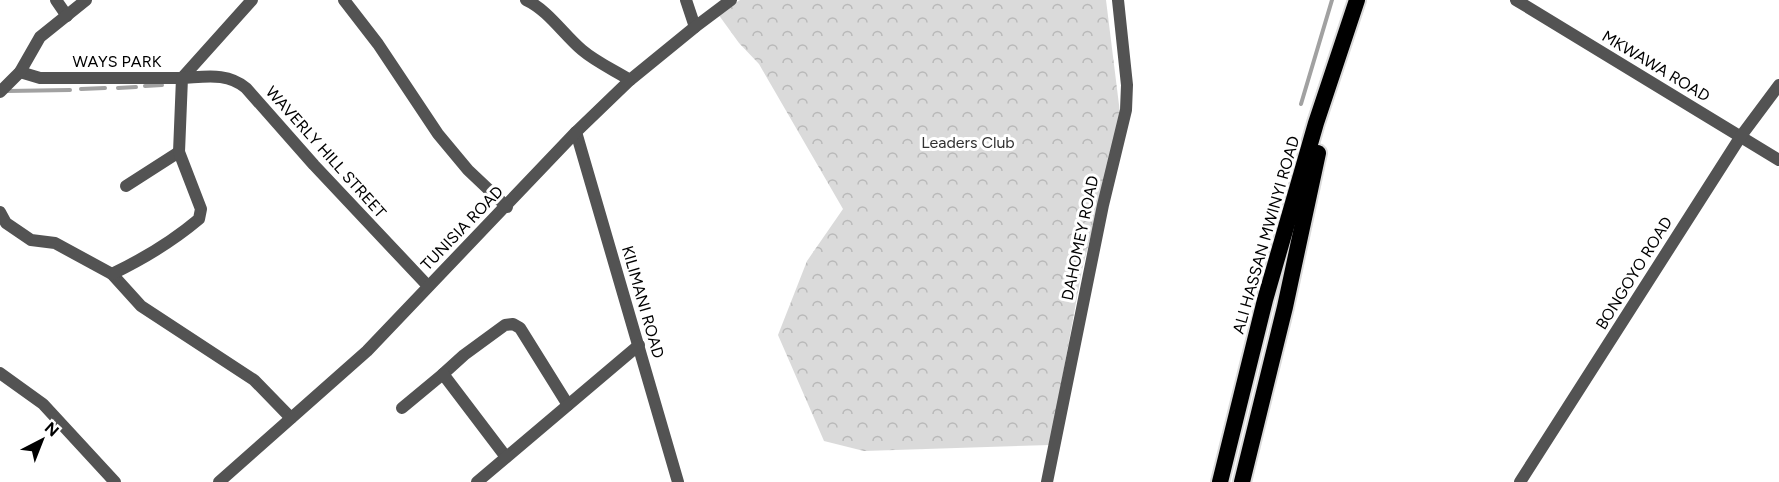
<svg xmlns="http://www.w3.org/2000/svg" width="1779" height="482" viewBox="0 0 1779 482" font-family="Figtree,sans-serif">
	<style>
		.forest { fill: url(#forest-crowns) }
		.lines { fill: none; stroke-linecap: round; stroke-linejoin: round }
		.stream { stroke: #a1a1a1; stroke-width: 4 }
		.trunk-casing { stroke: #dbdbdb; stroke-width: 20 }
		.minor { stroke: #535353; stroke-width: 12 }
		.trunk { stroke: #000; stroke-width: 16 }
		.labels { text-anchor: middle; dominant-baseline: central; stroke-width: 6; stroke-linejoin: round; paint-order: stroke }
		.street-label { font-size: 16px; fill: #000; stroke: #fff }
		.park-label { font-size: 16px; fill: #313131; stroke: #fff }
	</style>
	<defs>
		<pattern id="forest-crowns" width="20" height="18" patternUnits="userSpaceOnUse" patternTransform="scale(1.5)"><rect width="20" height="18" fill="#dadada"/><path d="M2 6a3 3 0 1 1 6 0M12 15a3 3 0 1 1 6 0" fill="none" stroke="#b9b9b9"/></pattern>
	</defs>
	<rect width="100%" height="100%" fill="#fff"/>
	<polygon class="forest" points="740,0 1106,0 1121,121 1082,270 1050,445 864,451 824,441 778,335 807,261 843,209 759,64 739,43 718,14"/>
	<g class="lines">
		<g class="stream">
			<polyline points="145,86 162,85"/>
			<polyline points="118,88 136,87"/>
			<polyline points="81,89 105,88"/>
			<polyline points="7,91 70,90"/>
			<polyline points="1301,104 1332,0"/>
		</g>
		<defs>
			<g id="trunk">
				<polyline points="1220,482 1265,300 1316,123 1357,0"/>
				<polyline points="1242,482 1285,307 1318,153"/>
			</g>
		</defs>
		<use href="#trunk" class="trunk-casing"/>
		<g class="minor">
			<polyline points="56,0 67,16"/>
			<polyline points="344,0 378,44 438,134 468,170 507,207"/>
			<path d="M526,0C548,10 564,35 582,50C596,62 614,70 630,80"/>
			<polyline points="686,0 695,27"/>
			<polyline points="1516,0 1779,160"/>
			<polyline points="20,72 40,78 182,78 252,0"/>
			<polyline points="0,92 20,72 40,37 86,0"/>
			<polyline points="576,132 678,482"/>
			<polyline points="126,186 179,152"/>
			<polyline points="0,212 6,223 31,240 55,243 112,274 141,306 254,380 291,418"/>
			<path d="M112,274C143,259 173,241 199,219L201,209L179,152L182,78C205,77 227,72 246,88L314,165L428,286"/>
			<polyline points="0,373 43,404 115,482"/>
			<polyline points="443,374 464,355 505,325 513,324 520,328 568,405"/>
			<polyline points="402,408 443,374 506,457"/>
			<polyline points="219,482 367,351 576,132 630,80 695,27 731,0"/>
			<polyline points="477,482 639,345"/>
			<polyline points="1047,482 1103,205 1126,110 1127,85 1118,0"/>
			<polyline points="1520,482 1741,136 1779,85"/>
		</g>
		<use href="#trunk" class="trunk"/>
	</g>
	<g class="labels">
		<g class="street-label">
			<text x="117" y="61">WAYS PARK</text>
			<text transform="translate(1656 66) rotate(31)">MKWAWA ROAD</text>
			<text transform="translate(326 152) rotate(48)">WAVERLY HILL STREET</text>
			<text transform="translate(462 228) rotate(-46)">TUNISIA ROAD</text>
			<text transform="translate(1266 235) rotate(-74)">ALI HASSAN MWINYI ROAD</text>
			<text transform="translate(1080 238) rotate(-78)">DAHOMEY ROAD</text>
			<text transform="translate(1634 273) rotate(-58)">BONGOYO ROAD</text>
			<text transform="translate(643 302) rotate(74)">KILIMANI ROAD</text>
		</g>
		<g class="park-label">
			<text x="968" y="142">Leaders Club</text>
		</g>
	</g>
	<g transform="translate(42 440) rotate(42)" stroke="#ffffff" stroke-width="4.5" paint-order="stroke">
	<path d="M0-4.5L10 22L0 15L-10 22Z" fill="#000000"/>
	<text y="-9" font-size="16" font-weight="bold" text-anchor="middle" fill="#000000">N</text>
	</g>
</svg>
